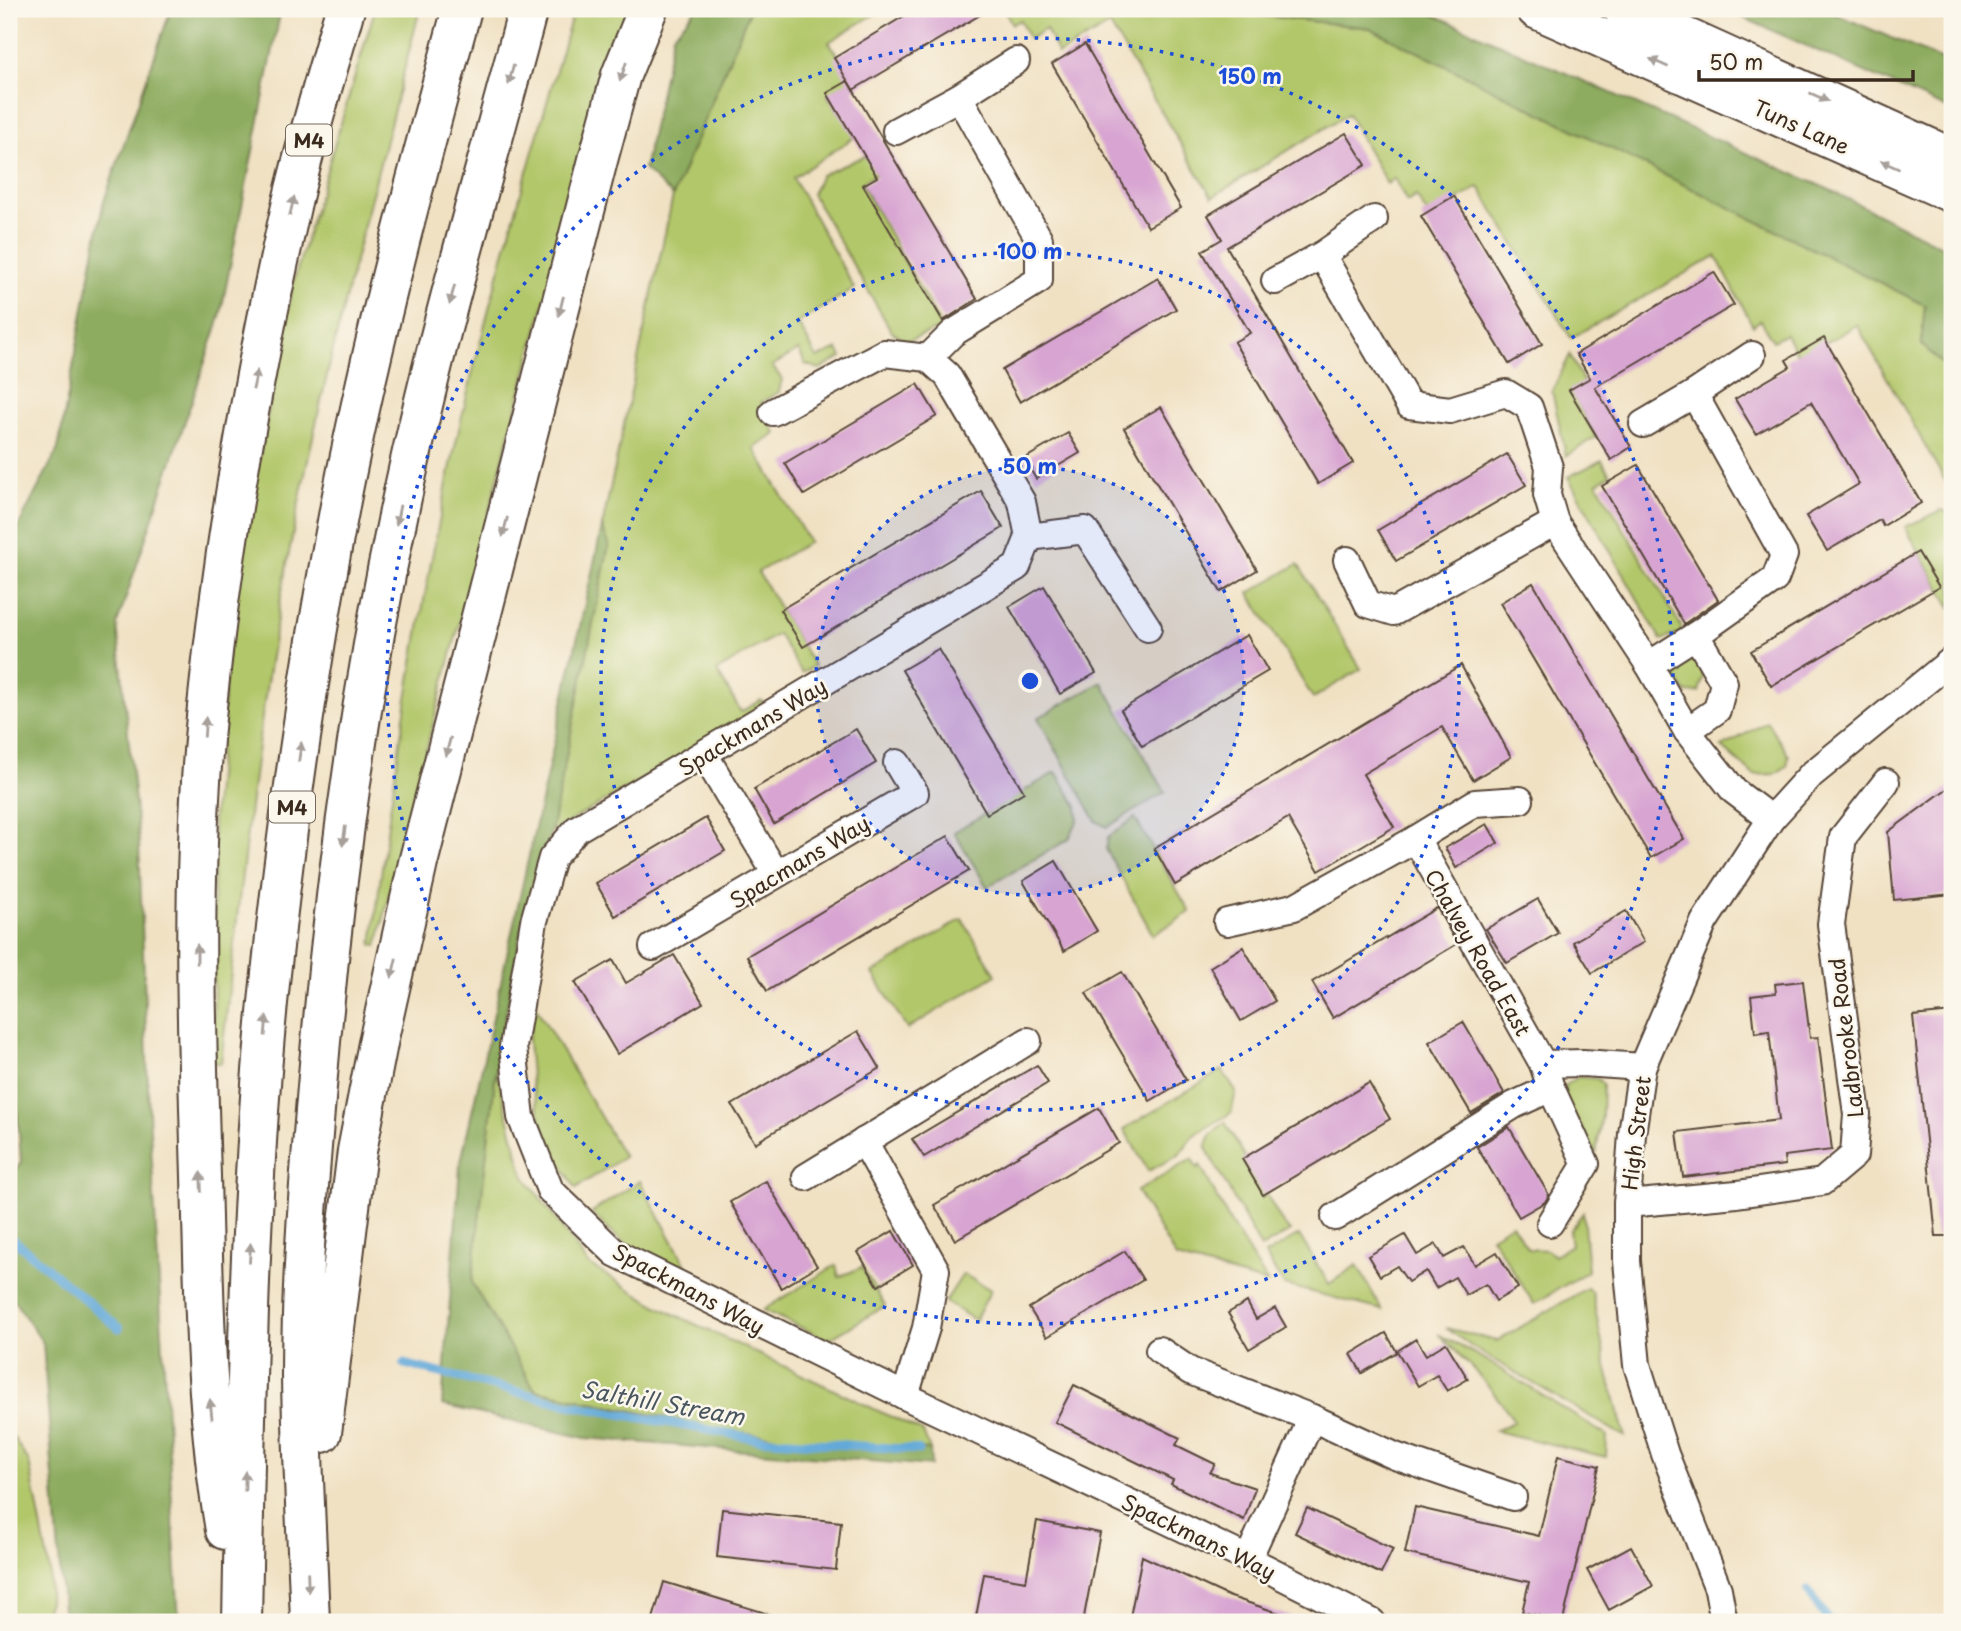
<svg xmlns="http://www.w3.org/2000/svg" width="1961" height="1631" viewBox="0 0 1961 1631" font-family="'Playpen Sans',sans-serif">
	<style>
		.green { fill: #b2c76b; stroke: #767844; stroke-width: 2 }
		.forest { fill: #8dac5f; stroke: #646b3e; stroke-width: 2 }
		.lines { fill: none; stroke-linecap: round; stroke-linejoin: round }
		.stream { stroke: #62a9d9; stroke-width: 9 }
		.building { fill: #d8a5d2 }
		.minor-casing { stroke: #564537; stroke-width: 30 }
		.primary-casing { stroke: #564537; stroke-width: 42 }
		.motorway-casing { stroke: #564537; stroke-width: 42 }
		.minor { stroke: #fff; stroke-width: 26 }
		.primary { stroke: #fff; stroke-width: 38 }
		.motorway { stroke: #fff; stroke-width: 38 }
		.oneway { fill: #a79f9a }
		.ring { fill: none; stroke: #1d4ed8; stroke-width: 3.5; stroke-dasharray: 3.5 7 }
		.labels { text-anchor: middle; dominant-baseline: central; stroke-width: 5; stroke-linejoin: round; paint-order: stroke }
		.shield { fill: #fbf7ec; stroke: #75685c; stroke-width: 2 }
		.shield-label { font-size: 19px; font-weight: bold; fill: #3b2a1e }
		.street-label { font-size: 21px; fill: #3b2a1e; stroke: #fbf7ec }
		.water-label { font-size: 23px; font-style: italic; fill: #49565f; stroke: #fbf7ec }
		.centre { fill: #1d4ed8; stroke: #fbf7ec; stroke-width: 3.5 }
		.ring-label { font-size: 21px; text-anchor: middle; font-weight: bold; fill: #1d4ed8; stroke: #fbf7ec; stroke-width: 5; stroke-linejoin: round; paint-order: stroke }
	</style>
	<rect width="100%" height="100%" fill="#fbf7ec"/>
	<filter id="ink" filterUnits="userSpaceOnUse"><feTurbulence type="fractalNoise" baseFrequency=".0143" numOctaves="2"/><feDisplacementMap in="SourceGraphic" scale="14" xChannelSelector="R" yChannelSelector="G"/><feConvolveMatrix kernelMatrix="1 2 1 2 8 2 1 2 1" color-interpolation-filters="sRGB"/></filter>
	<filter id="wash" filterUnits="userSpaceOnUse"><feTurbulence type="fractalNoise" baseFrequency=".00686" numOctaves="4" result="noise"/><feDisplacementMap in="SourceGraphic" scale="28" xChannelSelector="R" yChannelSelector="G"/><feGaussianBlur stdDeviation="1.57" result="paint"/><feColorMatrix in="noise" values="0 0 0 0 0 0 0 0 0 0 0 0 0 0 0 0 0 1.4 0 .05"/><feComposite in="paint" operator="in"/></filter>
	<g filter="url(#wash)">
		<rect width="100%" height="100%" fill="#f0e1c3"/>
		<g class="green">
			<path d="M375,9H420C369,207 314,405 279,608C253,759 238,911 221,1063H214L213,820L233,596L292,287Z"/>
			<path d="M574,9H628L605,72L412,803L377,946L372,945C393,775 419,606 457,438C490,294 533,151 574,9Z"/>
			<polygon points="750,9 883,9 829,42 854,79 828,96 856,136 793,178 854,288 798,323 817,358 838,349 842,357 820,369 805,364 799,350 772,366 782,379 779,392 761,402 776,434 754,448 809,542 758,572 814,666 802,673 778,634 717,671 741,712 761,700 766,708 551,832 609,544 602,527 673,196"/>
			<polygon points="1004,9 1246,9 1258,15 1370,28 1925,305 1921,344 1952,373 1952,493 1857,325 1799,358 1786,334 1773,341 1760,320 1753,326 1716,256 1571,338 1479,187 1429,217 1416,196 1407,202 1394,178 1387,184 1348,114 1212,197 1110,25 1058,54 1046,29 1029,39 1020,20 1012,24"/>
			<polygon points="867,155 880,172 861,183 942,328 907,341 892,332 812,194 821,175"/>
			<polygon points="1570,355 1584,383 1572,392 1596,437 1566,456 1552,391"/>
			<polygon points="1602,460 1610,475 1597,483 1681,626 1681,633 1661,640 1568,477"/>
			<polygon points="1942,510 1949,513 1952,518 1952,609 1905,527"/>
			<polygon points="1298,564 1361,669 1313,698 1249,593"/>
			<polygon points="1688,657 1700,662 1703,677 1699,692 1686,693 1676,678 1679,662"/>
			<polygon points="1102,682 1165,792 1107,827 1096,821 1038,718"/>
			<polygon points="1767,722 1789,756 1787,766 1775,774 1754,775 1722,747"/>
			<polygon points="1056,772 1077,806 1078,819 1069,839 987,887 954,832"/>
			<polygon points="1135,818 1190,912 1153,935 1106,849 1108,837"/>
			<polygon points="962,919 996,975 907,1029 873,973"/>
			<polygon points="535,1005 624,1157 576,1188 547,1143 532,1087 528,1041"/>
			<polygon points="496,1070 523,1174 588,1264 661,1308 923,1432 930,1450 837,1445 718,1429 535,1390 472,1283"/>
			<polygon points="1222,1070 1236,1092 1231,1113 1194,1135 1178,1156 1148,1171 1124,1129"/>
			<polygon points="1579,1077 1598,1079 1603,1085 1602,1115 1596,1154 1564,1097 1565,1085"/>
			<polygon points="1225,1122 1282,1222 1290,1231 1261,1248 1206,1148 1211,1134"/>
			<polygon points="1192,1159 1197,1168 1200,1165 1230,1222 1268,1283 1176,1258 1137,1191"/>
			<path d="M640,1181L695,1282C657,1263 619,1246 592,1212Z"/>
			<polygon points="1583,1213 1588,1271 1534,1304 1491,1236 1512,1224 1528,1249 1547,1250 1554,1256 1571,1245 1569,1231"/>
			<polygon points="1299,1235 1329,1284 1357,1265 1382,1310 1284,1285 1265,1255"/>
			<polygon points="836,1265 839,1277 862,1267 885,1306 828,1340 763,1310"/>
			<polygon points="963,1274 991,1290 975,1320 945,1302"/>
			<polygon points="1587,1288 1592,1293 1607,1370 1625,1437 1475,1349 1446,1328 1497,1341"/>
			<path d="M1438,1334L1486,1360L1607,1436L1606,1457L1495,1431L1514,1421C1493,1388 1467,1361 1438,1334Z"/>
			<polygon points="9,1431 29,1462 50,1572 49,1602 40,1622 9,1622"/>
		</g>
		<g class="forest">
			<polygon points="171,9 281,9 220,317 117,624 139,842 149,1112 179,1622 64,1622 43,1343 9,1293 9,1180 21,1162 16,1091 9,1085 9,555 15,533 58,449 103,204"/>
			<polygon points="696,9 750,9 673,196 644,169 673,35"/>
			<polygon points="1246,9 1421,9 1830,190 1952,251 1952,373 1921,344 1925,305 1370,28 1258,15"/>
			<polygon points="1724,9 1824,9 1952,64 1952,111"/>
			<polygon points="602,527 609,544 551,832 520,936 496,1070 472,1283 535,1390 718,1429 837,1445 930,1450 931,1466 585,1438 442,1405 460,1166"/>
		</g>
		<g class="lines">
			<g class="stream">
				<polyline points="9,1236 119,1328"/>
				<polyline points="404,1364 570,1405 759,1439 918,1450"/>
				<polyline points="1808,1591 1829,1622"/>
			</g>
		</g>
		<g id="blocks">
			<g class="building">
				<polygon points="916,9 990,9 853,90 834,58"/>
				<polygon points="1085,44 1181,208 1148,227 1052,64"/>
				<polygon points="848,81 977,299 943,321 863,185 877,177 827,93"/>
				<polygon points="1346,133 1366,165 1227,247 1353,463 1318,484 1234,342 1250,333 1202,251 1222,239 1208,215"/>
				<polygon points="1454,196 1542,344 1509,364 1421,216"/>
				<polygon points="1714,272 1734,305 1595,387 1631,447 1611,460 1569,390 1590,378 1576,354"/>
				<polygon points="1158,278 1176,309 1020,402 1002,370"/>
				<polygon points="1824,338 1921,503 1883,526 1880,520 1827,551 1806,516 1859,484 1811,402 1756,434 1735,399 1790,367 1786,360"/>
				<polygon points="918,384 937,416 804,495 785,463"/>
				<polygon points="1161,407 1257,570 1221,592 1124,428"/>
				<polygon points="1068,433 1080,453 1036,479 1024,459"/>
				<polygon points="1507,454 1526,485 1396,561 1378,530"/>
				<polygon points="1638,465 1718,600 1684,624 1602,486"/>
				<polygon points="981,491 1003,528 803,647 780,610"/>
				<polygon points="1918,552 1939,587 1771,686 1751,651"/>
				<polygon points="1533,583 1684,839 1651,858 1500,603"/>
				<polygon points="1044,586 1096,673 1060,694 1009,607"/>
				<polygon points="1247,635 1268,671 1142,746 1121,710"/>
				<polygon points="938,649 1024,792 987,814 902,670"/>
				<polygon points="1461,665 1511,757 1473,780 1442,727 1363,774 1394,827 1319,871 1288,818 1175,885 1154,848"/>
				<polygon points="856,729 876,763 774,824 754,789"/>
				<polygon points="1952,785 1952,894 1894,900 1888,832"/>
				<polygon points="706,818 725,851 615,916 596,883"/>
				<polygon points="1487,824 1498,843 1456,868 1445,848"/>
				<polygon points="948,836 969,871 767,991 747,956"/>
				<polygon points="1056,861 1097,931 1064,951 1023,881"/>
				<polygon points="1538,899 1558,933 1507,963 1486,929"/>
				<polygon points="1437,908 1457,944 1333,1018 1312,982"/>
				<polygon points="1626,911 1644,942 1592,973 1573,942"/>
				<polygon points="1243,947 1275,1001 1241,1021 1210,967"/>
				<polygon points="674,955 703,1003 617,1054 575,982 613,960 626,983"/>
				<polygon points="1122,972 1186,1080 1150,1101 1086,993"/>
				<polygon points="1803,981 1810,1038 1818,1037 1832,1150 1784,1156 1785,1165 1683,1177 1677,1132 1779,1120 1769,1031 1755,1033 1751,996 1776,993 1775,984"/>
				<polygon points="1952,1012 1952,1236 1936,1236 1913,1016"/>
				<polygon points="1463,1022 1504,1093 1471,1113 1429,1042"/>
				<polygon points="858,1031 880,1068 755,1143 732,1105"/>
				<polygon points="1037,1065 1048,1083 924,1157 912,1139"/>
				<polygon points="1369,1083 1390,1119 1263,1195 1242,1159"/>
				<polygon points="1099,1108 1119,1143 955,1240 934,1205"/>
				<polygon points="1509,1127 1549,1195 1545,1202 1519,1217 1477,1147"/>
				<polygon points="766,1181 817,1266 781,1288 730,1202"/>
				<polygon points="893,1231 913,1265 878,1286 858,1252"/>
				<polygon points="1405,1235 1417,1255 1436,1244 1444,1258 1464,1247 1475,1265 1497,1252 1518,1288 1496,1301 1486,1284 1466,1295 1455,1277 1436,1288 1426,1271 1408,1282 1397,1266 1380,1276 1368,1256"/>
				<polygon points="1125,1251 1143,1280 1047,1337 1029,1308"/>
				<polygon points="1247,1302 1256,1319 1275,1308 1286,1327 1249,1349 1228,1313"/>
				<polygon points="1386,1333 1397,1352 1362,1373 1351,1354"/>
				<polygon points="1416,1339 1426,1355 1446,1343 1468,1379 1447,1391 1437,1375 1418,1386 1397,1351"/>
				<polygon points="1074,1385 1180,1438 1176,1445 1215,1464 1210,1473 1255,1488 1244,1520 1171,1484 1173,1480 1055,1422"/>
				<polygon points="1558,1456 1599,1466 1563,1621 1522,1612 1529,1582 1405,1553 1415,1507 1539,1536"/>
				<polygon points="1307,1508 1393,1549 1381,1574 1295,1533"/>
				<polygon points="722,1509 841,1522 836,1570 717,1557"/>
				<polygon points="1037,1521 1100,1533 1083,1622 975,1622 984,1574 1026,1581"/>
				<polygon points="1631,1546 1653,1586 1609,1610 1587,1570"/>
				<polygon points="1142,1556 1228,1596 1294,1618 1294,1622 1129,1622"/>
				<polygon points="664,1582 778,1617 778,1622 652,1622"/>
			</g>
		</g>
	</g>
	<g filter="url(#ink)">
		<use href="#blocks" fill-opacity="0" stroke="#564537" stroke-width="2"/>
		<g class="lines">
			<defs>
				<g id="minor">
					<polyline points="896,131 959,97 1016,61"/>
					<polyline points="1322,255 1409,405 1450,410 1506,393 1529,407 1549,467 1547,495 1555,522 1649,665 1687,731 1734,791 1771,819"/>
					<polyline points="1275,281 1322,255 1374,219"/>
					<polyline points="928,358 953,333 1039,280 1039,239 959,97"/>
					<polyline points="1694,394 1784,555 1775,579 1696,635"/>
					<polyline points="773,412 884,353 928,358 947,375 1022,502 1029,537 1017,567 577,829 552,858 534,921 513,1047 521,1117 550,1190 615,1253 905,1396 1248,1559 1372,1622"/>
					<polyline points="1643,424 1694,394 1752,355"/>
					<polyline points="1029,537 1085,530 1148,628"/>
					<polyline points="1347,560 1368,604 1394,612 1555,522"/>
					<polyline points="1649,665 1696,635 1724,683 1717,710 1687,731"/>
					<polyline points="704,754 776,874"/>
					<polyline points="1416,839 1543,1064 1551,1088 1586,1164 1550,1223"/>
					<polyline points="1227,922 1294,907 1416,839 1475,803 1520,800"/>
					<polyline points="653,947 915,793 897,763"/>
					<polyline points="1543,1064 1583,1063 1642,1067"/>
					<polyline points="864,1141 936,1270 926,1328 905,1396"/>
					<polyline points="806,1177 1028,1041"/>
					<polyline points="1627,1204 1737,1194 1822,1182 1854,1155 1857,1114 1831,924 1843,837 1886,782"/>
					<polyline points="1335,1217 1514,1105 1551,1088"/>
					<polyline points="1159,1350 1190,1371 1312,1418 1395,1456 1513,1497"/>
					<polyline points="1248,1559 1312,1418"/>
					<polyline points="1724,1622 1718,1589 1665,1454 1637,1365 1627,1261 1627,1204 1632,1134 1642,1067 1704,922 1771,819 1811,775 1952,660"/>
				</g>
				<g id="primary">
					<polyline points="1536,9 1952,193"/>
					<polyline points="1623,9 1952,158"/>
				</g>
				<g id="motorway">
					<polyline points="322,1433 357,1151 379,1038 418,863 598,160 621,75 648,9"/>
					<path d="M225,1530C205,1414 204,1294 201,1176C196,1017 191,856 208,697C225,531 255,366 292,202C307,137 327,73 345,9"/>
					<path d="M242,1622C246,1409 248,1195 270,983C287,820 311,656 342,495C374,332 418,170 462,9"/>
					<path d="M310,1622C307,1540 302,1458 301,1376C301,1272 310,1167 319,1064C335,876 361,687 401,502C436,336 485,173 528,9"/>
				</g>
			</defs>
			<use href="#minor" class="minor-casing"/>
			<use href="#primary" class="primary-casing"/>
			<use href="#motorway" class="motorway-casing"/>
			<use href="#minor" class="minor"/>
			<use href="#primary" class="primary"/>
			<use href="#motorway" class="motorway"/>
		</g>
		<defs><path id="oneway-solid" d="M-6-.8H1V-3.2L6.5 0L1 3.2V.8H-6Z" transform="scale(1.75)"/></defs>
		<g class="oneway">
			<use href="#oneway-solid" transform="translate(1659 63) rotate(-156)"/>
			<use href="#oneway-solid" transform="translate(623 72) rotate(109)"/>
			<use href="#oneway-solid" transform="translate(511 75) rotate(105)"/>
			<use href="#oneway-solid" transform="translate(1819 97) rotate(24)"/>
			<use href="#oneway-solid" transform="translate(1890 165) rotate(-156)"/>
			<use href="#oneway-solid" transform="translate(292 206) rotate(-77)"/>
			<use href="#oneway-solid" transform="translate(452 295) rotate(105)"/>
			<use href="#oneway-solid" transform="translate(561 306) rotate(104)"/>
			<use href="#oneway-solid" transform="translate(255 380) rotate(-78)"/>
			<use href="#oneway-solid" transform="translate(398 515) rotate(101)"/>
			<use href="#oneway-solid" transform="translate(505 527) rotate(104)"/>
			<use href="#oneway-solid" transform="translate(205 727) rotate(-86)"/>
			<use href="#oneway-solid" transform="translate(448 747) rotate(105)"/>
			<use href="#oneway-solid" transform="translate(300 752) rotate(-82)"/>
			<use href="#oneway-solid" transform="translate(344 836) rotate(98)"/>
			<use href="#oneway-solid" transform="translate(197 954) rotate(-90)"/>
			<use href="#oneway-solid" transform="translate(394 968) rotate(103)"/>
			<use href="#oneway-solid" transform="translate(266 1026) rotate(-85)"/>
			<use href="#oneway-solid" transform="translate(201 1182) rotate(-92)"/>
			<use href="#oneway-solid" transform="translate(250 1253) rotate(-87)"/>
			<use href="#oneway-solid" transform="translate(211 1409) rotate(-96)"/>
			<use href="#oneway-solid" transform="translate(245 1481) rotate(-89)"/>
			<use href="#oneway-solid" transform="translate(308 1582) rotate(88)"/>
		</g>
	</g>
	<circle cx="1030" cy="681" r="214" fill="#1d4ed8" fill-opacity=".12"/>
	<g class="ring">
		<circle cx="1030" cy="681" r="214"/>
		<circle cx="1030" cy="681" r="429"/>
		<circle cx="1030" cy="681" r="643"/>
	</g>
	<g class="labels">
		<g class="shield">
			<rect x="286" y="124.5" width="46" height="31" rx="5"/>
			<rect x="269" y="791.5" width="46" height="31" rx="5"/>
		</g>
		<g class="shield-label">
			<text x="309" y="140">M4</text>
			<text x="292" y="807">M4</text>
		</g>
		<g class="street-label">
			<text transform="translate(1802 126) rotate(24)">Tuns Lane</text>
			<text transform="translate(752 726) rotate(-31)">Spackmans Way</text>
			<text transform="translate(799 861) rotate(-31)">Spacmans Way</text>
			<text transform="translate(1479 952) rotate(60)">Chalvey Road East</text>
			<text transform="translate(1845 1038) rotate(-97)">Ladbrooke Road</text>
			<text transform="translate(1635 1133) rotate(-83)">High Street</text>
			<text transform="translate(689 1288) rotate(28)">Spackmans Way</text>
			<text transform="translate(1199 1536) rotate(26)">Spackmans Way</text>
		</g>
		<g class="water-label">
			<text transform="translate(663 1402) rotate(10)">Salthill Stream</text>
		</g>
	</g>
	<circle cx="1030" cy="681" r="10" class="centre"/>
	<g class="ring-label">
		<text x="1250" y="84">150 m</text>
		<text x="1030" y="259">100 m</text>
		<text x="1030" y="474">50 m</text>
	</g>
	<rect width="1961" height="1631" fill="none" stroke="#fbf7ec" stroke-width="35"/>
	<path d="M1699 70v10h214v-10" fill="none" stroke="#3b2a1e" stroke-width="3.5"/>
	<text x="1709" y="70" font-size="21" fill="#3b2a1e" stroke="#fbf7ec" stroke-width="5" paint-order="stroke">50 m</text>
</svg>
